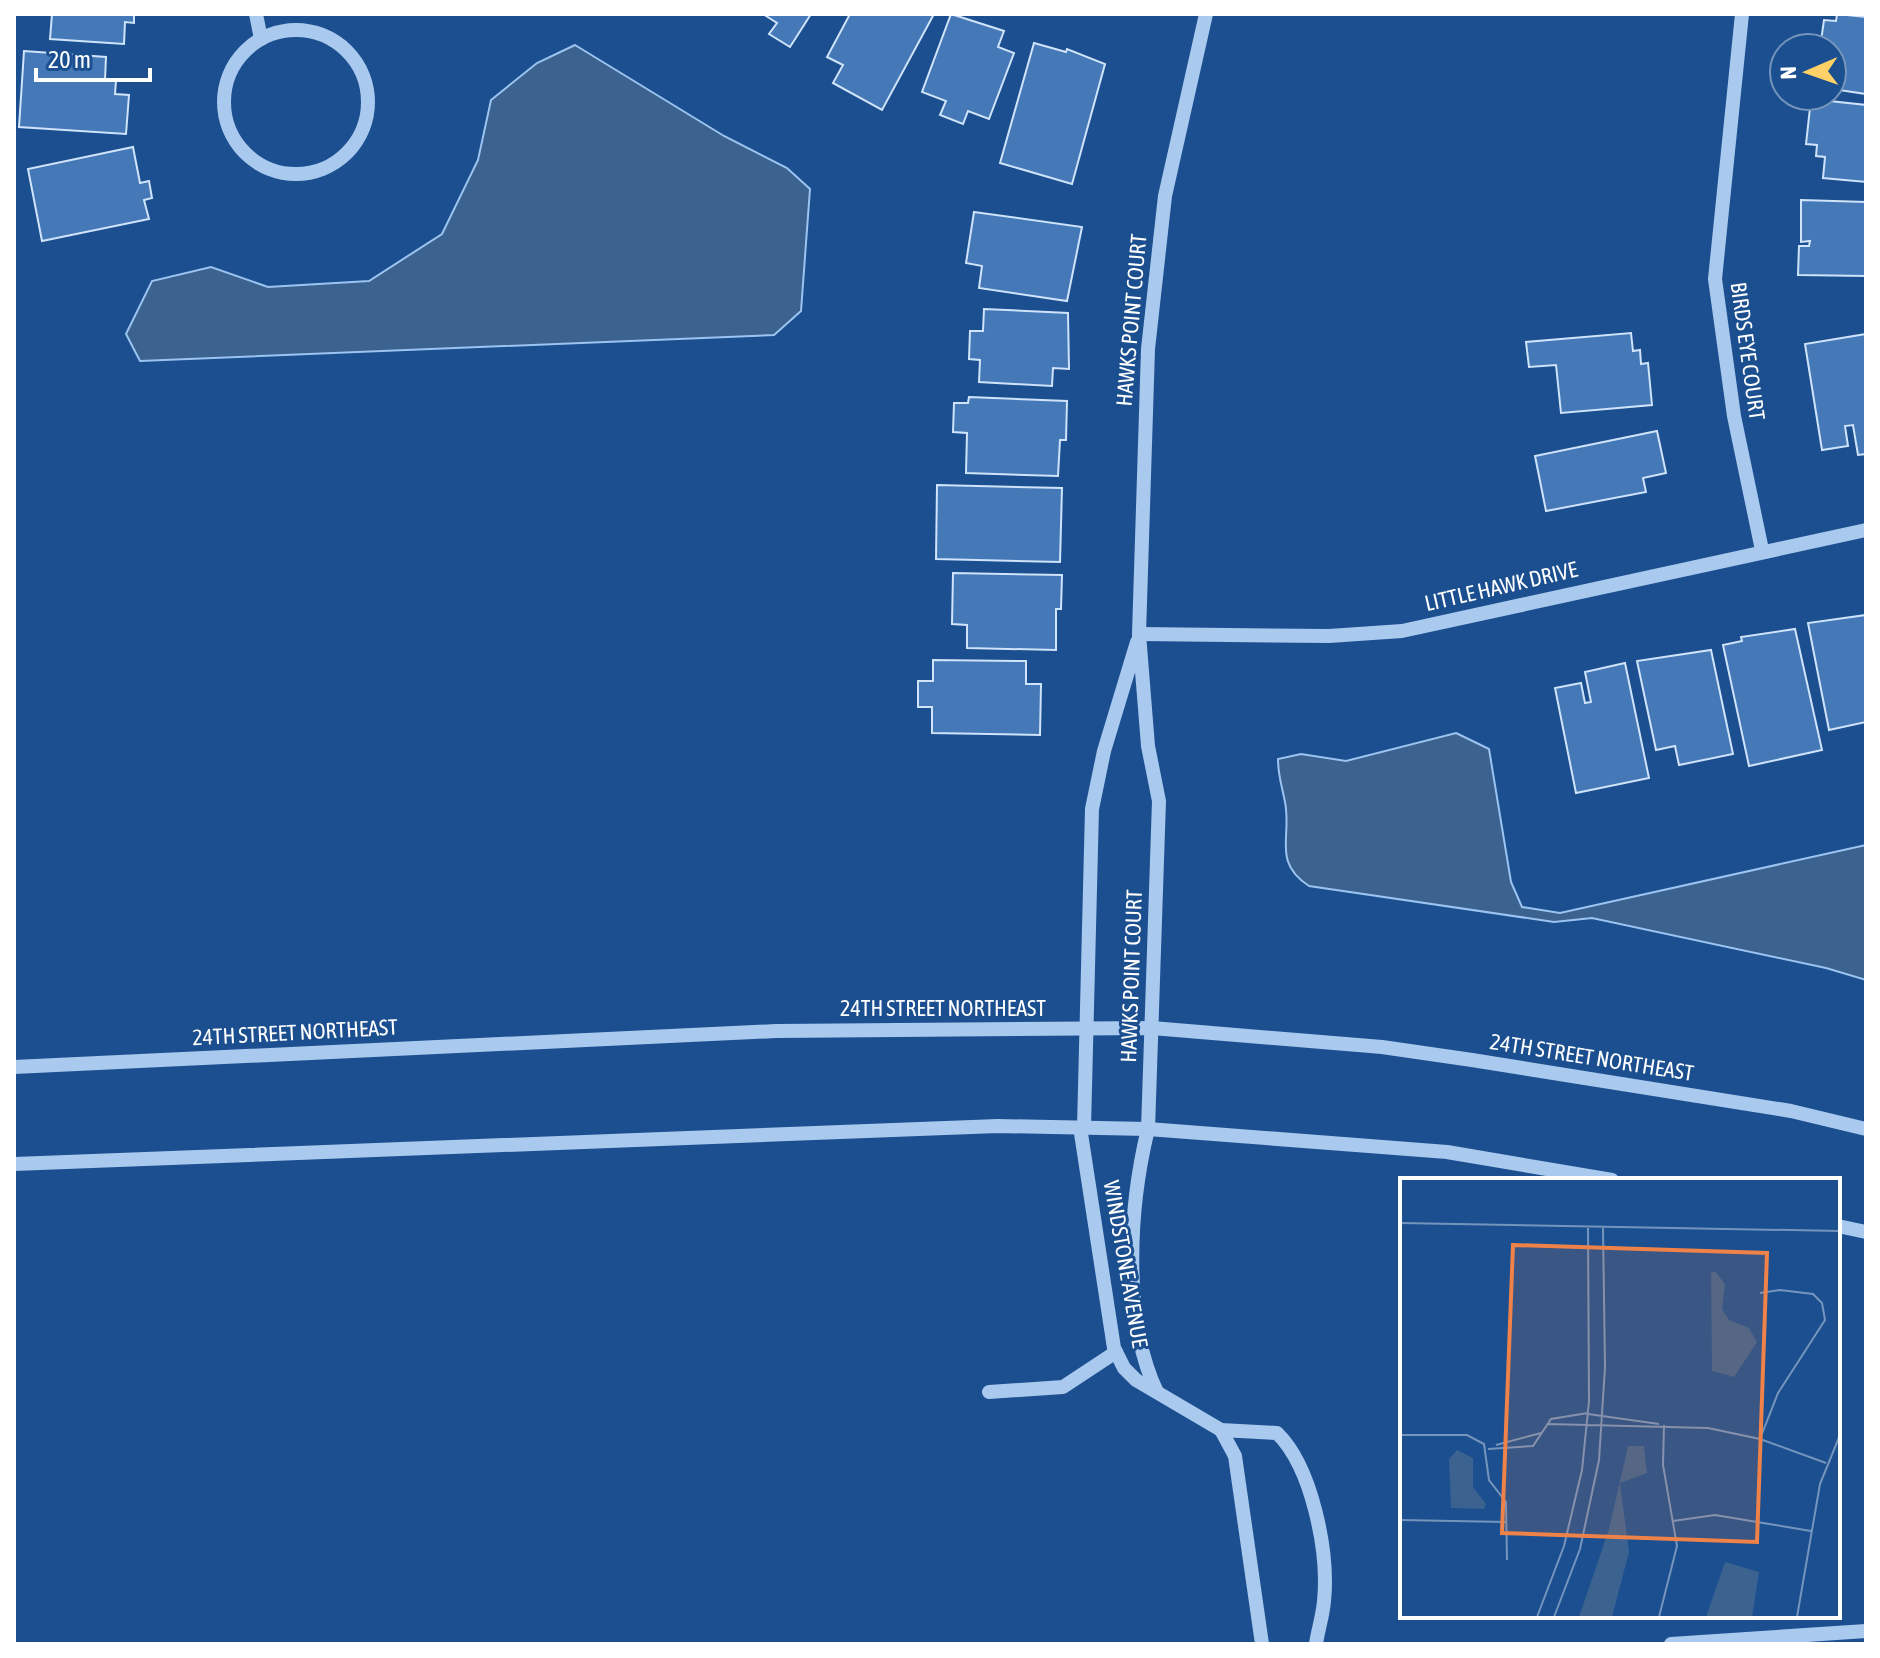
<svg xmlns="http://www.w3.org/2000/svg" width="1880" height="1658" viewBox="0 0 1880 1658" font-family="'Asap Condensed',sans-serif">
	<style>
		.water { fill: #3c6290; stroke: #9cc4f0; stroke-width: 2 }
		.building { fill: #4478b7; stroke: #cfe3fa; stroke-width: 2 }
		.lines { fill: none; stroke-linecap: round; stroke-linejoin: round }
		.minor { stroke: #a9c9ee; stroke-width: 14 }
		.labels { text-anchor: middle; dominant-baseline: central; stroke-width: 6; stroke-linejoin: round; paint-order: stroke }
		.street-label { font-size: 22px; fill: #fff; stroke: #1b4f8f }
		.inset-road { fill: none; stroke: #7695bc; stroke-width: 2 }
		.view { fill: #ee8249; fill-opacity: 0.15; stroke: #ee8249; stroke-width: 4 }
		.inset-edge { fill: none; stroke: #fff; stroke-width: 4 }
	</style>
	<rect width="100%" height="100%" fill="#1b4f8f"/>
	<g class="water">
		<polygon points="575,45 724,136 787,168 810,189 801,311 774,335 140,361 126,334 152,281 211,267 268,287 369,281 442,234 478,160 491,100 537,63"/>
		<path d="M1456,733L1489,749L1511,882L1522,907L1560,913L1866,845V980L1826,968L1592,918L1554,922L1309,886C1272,862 1292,837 1285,802C1282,786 1278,776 1278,759L1301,754L1346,761Z"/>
	</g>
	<g class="building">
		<polygon points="52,14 134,14 134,23 125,22 124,44 50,39"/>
		<polygon points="763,14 811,14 790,47 769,34 777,23"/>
		<polygon points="850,14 934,14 882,110 833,83 843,65 827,57"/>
		<polygon points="951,14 1004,31 998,47 1014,53 989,119 968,111 963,124 940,115 946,101 922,92"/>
		<polygon points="1837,14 1866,17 1866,94 1832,89 1832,48 1820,48 1824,20 1836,21"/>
		<polygon points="1034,43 1066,52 1067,49 1105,64 1072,184 1000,163"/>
		<polygon points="24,51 106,57 105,80 116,81 115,94 129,95 126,134 19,127"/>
		<polygon points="1811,99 1866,105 1866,182 1823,178 1825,157 1816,156 1817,145 1806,144"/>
		<polygon points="133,147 140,183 149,181 152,198 144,200 149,219 42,241 28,169"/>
		<polygon points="1801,200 1866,202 1866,276 1798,275 1799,246 1809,246 1810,241 1801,242"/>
		<polygon points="974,212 1082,227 1067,301 979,288 982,266 966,263"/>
		<polygon points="984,309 1068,313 1069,369 1053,368 1052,386 979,382 980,360 969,359 970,331 983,331"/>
		<polygon points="1631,333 1633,351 1640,350 1641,364 1648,363 1652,405 1561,413 1556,365 1529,367 1526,342"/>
		<polygon points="1866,334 1866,454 1858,455 1853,425 1845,426 1848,446 1822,450 1805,344"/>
		<polygon points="969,397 1067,401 1066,440 1060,440 1058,476 966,473 967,433 953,432 954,403 968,403"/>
		<polygon points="1657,431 1666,473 1643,478 1646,492 1546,511 1535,456"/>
		<polygon points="937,485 1062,488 1060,562 936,559"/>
		<polygon points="953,573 1062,575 1061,609 1056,609 1056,650 967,648 967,625 952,624"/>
		<polygon points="1866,615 1866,722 1829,730 1808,623"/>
		<polygon points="1795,629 1822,750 1749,766 1723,645 1742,641 1741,637"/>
		<polygon points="1711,650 1733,754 1679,765 1675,746 1656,750 1637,661"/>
		<polygon points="933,660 1026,661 1026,684 1041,684 1040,735 932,733 932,707 918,707 918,681 933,681"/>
		<polygon points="1625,663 1649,778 1576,793 1555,688 1581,683 1585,703 1591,702 1585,672"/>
	</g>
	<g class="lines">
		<g class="minor">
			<polyline points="256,14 261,39"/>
			<polyline points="1742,14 1715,279 1734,416 1762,550"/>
			<circle cx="296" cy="102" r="72"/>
			<polyline points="1139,634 1329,636 1402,631 1866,530"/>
			<polyline points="14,1067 776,1031 1152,1028 1382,1047 1472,1060 1791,1111 1866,1129"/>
			<path d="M1080,1127L1114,1348L1124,1368L1136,1380L1221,1430L1277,1433C1312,1467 1329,1552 1324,1601C1323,1615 1318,1630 1316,1644"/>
			<polyline points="1084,1127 1092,809 1104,751 1137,642"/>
			<polyline points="14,1164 998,1126 1148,1129 1447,1152 1612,1180"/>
			<polyline points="1838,1226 1866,1232"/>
			<polyline points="989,1392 1063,1387 1116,1352"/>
			<path d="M1157,1392C1122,1319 1129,1207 1148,1129L1159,801L1148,746L1139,634L1148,349L1165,196L1206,14"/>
			<polyline points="1221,1430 1235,1456 1262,1644"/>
			<polyline points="1671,1644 1866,1631"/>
		</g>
	</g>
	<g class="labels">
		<g class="street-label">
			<text transform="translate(1131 320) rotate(-85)">HAWKS POINT COURT</text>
			<text transform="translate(1748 351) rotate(82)">BIRDS EYE COURT</text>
			<text transform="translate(1501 586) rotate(-13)">LITTLE HAWK DRIVE</text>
			<text transform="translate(1131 976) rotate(-88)">HAWKS POINT COURT</text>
			<text x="943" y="1008">24TH STREET NORTHEAST</text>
			<text transform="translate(295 1032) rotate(-3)">24TH STREET NORTHEAST</text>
			<text transform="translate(1592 1057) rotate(9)">24TH STREET NORTHEAST</text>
			<text transform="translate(1126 1264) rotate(80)">WINDSTONE AVENUE</text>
		</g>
	</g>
	<g transform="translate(1400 1178)">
		<rect width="440" height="440" fill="#1b4f8f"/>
		<path d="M315,93L325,106L322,131L329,142L349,150L357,164L334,199L312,193L311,95ZM228,268H244L247,295L220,305L229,374L212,439H179L209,351ZM57,272L73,280V309L86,326L84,331L51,330L49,281ZM325,384L359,394L352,439H306Z" fill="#3c6290"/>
		<path class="inset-road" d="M0,45L440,53M360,115L380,112L413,116L422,125L425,142L378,215L360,261M188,236L259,246M147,246L308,250L360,261L426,285M0,257H67L84,266L89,302L106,324L107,382M96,267L141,255M88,271L133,268L151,241L188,235M0,342L106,344M273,343L315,337L411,353M137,439L164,368L182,292L189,223L188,50M154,439L180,371L199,282L205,189L203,50M259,439L277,368L263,287L264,247M397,439L420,306L440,257"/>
		<path class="view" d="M113,67L367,75L357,364L102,355Z"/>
		<rect width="440" height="440" class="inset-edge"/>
	</g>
	<rect width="1880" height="1658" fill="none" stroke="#ffffff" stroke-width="32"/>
	<g transform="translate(1808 72) rotate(268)"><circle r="38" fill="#1b4f8f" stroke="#7695bc" stroke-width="2"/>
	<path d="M0-6L14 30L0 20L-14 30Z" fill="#ffd166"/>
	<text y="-12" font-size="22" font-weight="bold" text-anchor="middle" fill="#ffffff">N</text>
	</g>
	<path d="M36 68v12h114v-12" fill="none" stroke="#ffffff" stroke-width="4"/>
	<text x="48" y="68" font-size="24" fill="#ffffff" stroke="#1b4f8f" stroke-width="6" paint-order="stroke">20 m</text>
</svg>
